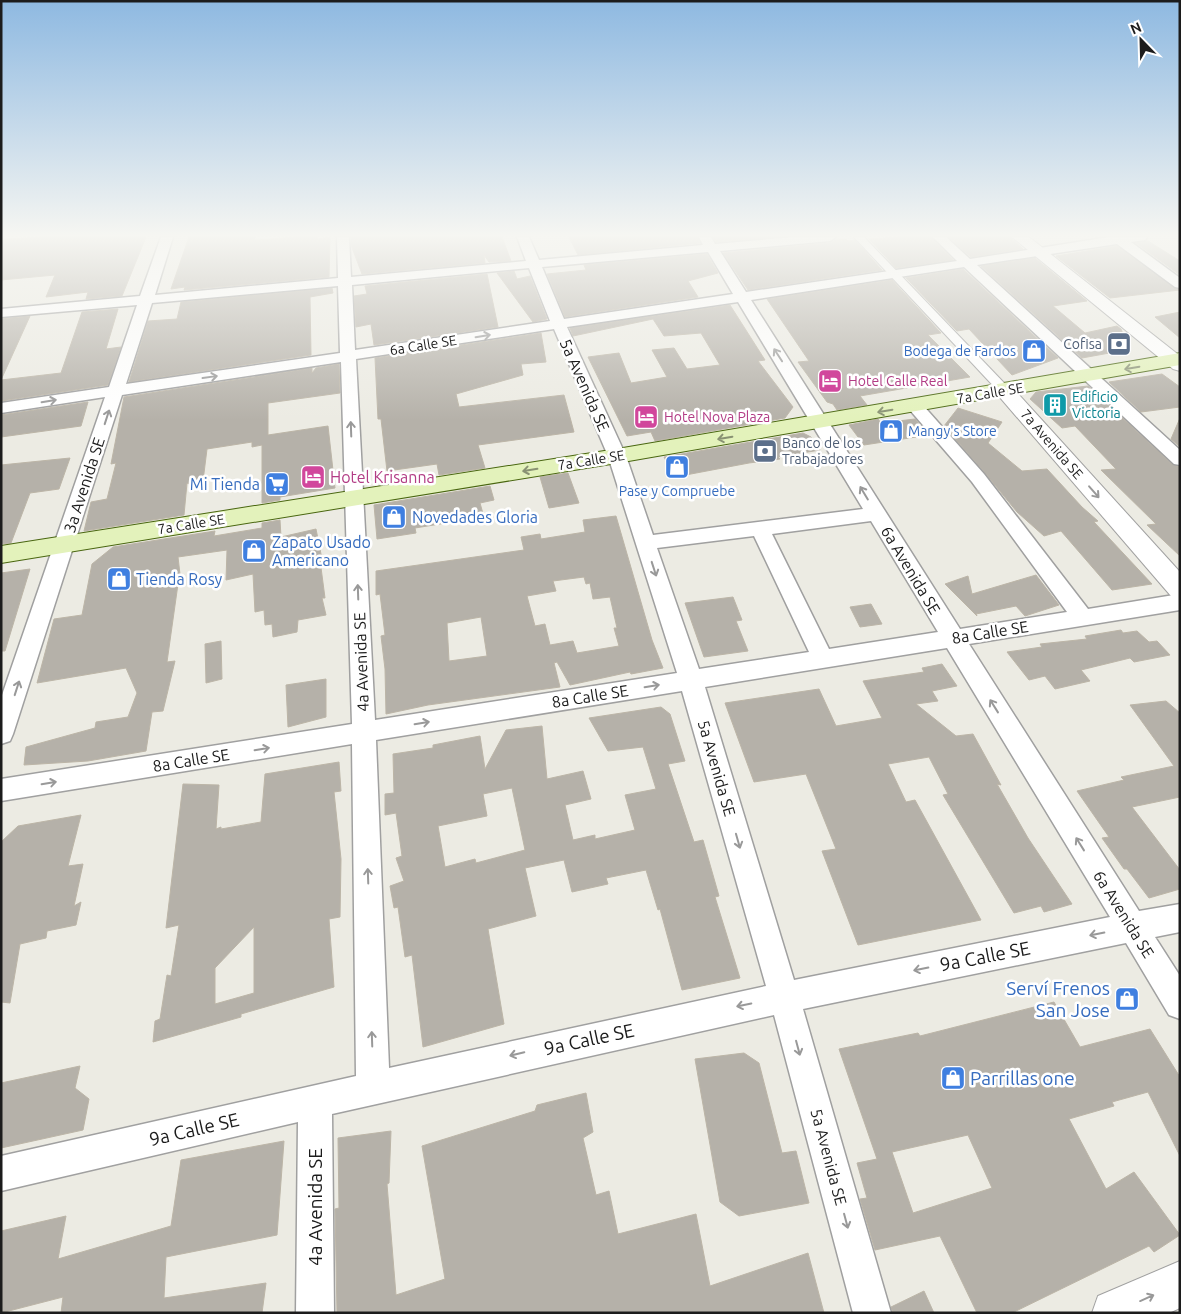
<svg xmlns="http://www.w3.org/2000/svg" width="1181" height="1314" viewBox="0 0 1181 1314" font-family="Ubuntu,sans-serif">
	<style>
		.building { fill: #b5b1a9; stroke: #bcb5a7; fill-rule: evenodd }
		.lines { fill: none; stroke-linecap: round; stroke-linejoin: round }
		.pedestrian-casing { stroke: #a0a0a0; stroke-width: 2 }
		.minor-casing { stroke: #a0a0a0; stroke-width: 3 }
		.tertiary-casing { stroke: #a0a0a0; stroke-width: 2 }
		.secondary-casing { stroke: #496610; stroke-width: 2 }
		.pedestrian { fill: #fff; fill-rule: evenodd }
		.minor { fill: #fff; fill-rule: evenodd }
		.tertiary { fill: #fff; fill-rule: evenodd }
		.secondary { fill: #e3f2bb; fill-rule: evenodd }
		.oneway { stroke: #999 }
		.oneway2 { stroke: #899273 }
		.labels { text-anchor: middle; dominant-baseline: central; stroke-width: 5; stroke-linejoin: round; paint-order: stroke }
		.far-service-label { font-size: 14px; fill: #4e5e75; stroke: #fff; text-anchor: end }
		.far-street-label { font-size: 14px; fill: #1c1c1c; stroke: #fff }
		.far-shop-label { font-size: 14px; fill: #366cbe; stroke: #fff; text-anchor: end }
		.far-hotel-label { font-size: 14px; fill: #b23c85; stroke: #fff; text-anchor: start }
		.far-culture-label { font-size: 14px; fill: #0d838f; stroke: #fff; text-anchor: start }
		.street-label { font-size: 16px; fill: #1c1c1c; stroke: #fff }
		.hotel-label { font-size: 16px; fill: #b23c85; stroke: #fff; text-anchor: start }
		.shop-label { font-size: 16px; fill: #366cbe; stroke: #fff; text-anchor: start }
		.near-street-label { font-size: 19px; fill: #1c1c1c; stroke: #fff }
		.near-shop-label { font-size: 19px; fill: #366cbe; stroke: #fff; text-anchor: end }
	</style>
	<rect width="100%" height="100%" fill="#ecebe3"/>
	<g class="building">
		<polygon points="43,237 146,237 122,296 86,299 88,292 46,297 55,275 1,280 1,244 4,239"/>
		<polygon points="189,237 255,237 255,240 296,237 317,237 317,239 330,237 329,277 184,290 185,287 171,289"/>
		<polygon points="351,237 502,237 511,261 489,262 484,255 485,263 362,274 351,245"/>
		<polygon points="569,237 697,237 700,243 578,255"/>
		<polygon points="713,237 778,237 716,242"/>
		<polygon points="899,237 931,237 953,260 896,268 869,239"/>
		<polygon points="948,237 1010,237 1023,249 971,257"/>
		<polygon points="846,239 848,241 855,240 882,270 748,290 723,253 830,243 835,240"/>
		<polygon points="1148,241 1180,261 1180,275 1136,243"/>
		<polygon points="1117,246 1174,288 1180,290 1110,298 1056,256"/>
		<polygon points="707,254 718,273 688,281 698,297 565,317 547,274 586,270 584,265"/>
		<polygon points="1035,258 1087,301 1053,306 1085,333 1117,326 1121,329 1123,334 1111,339 1126,350 1082,358 981,266"/>
		<polygon points="963,269 1058,358 1012,375 969,329 957,331 906,278"/>
		<polygon points="514,271 517,279 530,276 547,319 533,322 497,273"/>
		<polygon points="487,274 498,327 374,345 371,324 356,327 354,296 367,294 365,286"/>
		<polygon points="892,280 941,333 928,335 970,377 860,396 867,405 837,410 833,404 827,402 798,362 809,361 767,299"/>
		<polygon points="332,288 333,293 310,297 311,355 129,382 148,321 177,319 181,302"/>
		<polygon points="730,305 765,360 758,361 793,407 785,418 655,441 651,432 627,436 588,357 619,353 631,383 667,377 652,350 674,348 687,369 720,365 701,333 664,336 653,319 573,336 570,328"/>
		<polygon points="118,309 106,349 121,347 108,385 1,401 1,319 30,316 1,380 61,373 82,312"/>
		<polygon points="1180,312 1180,338 1155,317"/>
		<polygon points="541,333 546,362 521,364 523,375 456,394 459,407 564,395 574,432 478,445 485,468 439,475 437,464 387,471 381,419 378,419 375,358"/>
		<polygon points="339,364 340,393 268,403 268,435 328,426 335,488 280,497 280,500 262,503 262,445 252,447 252,442 207,449 202,489 187,483 184,515 84,531 91,502 107,499 116,463 111,464 124,397 312,368 312,373 316,368"/>
		<polygon points="1162,374 1180,387 1180,407 1141,412 1109,382"/>
		<polygon points="1088,386 1173,465 1180,467 1180,556 1147,525 1156,524 1101,470 1116,469 1075,426 1062,428 1030,399 1036,392"/>
		<polygon points="88,402 81,426 1,437 1,415"/>
		<polygon points="958,408 1002,422 988,443 1022,471 1047,469 1082,507 1098,521 1094,522 1152,584 1112,590 1061,531 1044,536 1017,512 985,473 944,426"/>
		<polygon points="1180,418 1180,447 1171,439"/>
		<polygon points="878,419 881,423 915,419 929,435 864,445 849,425"/>
		<polygon points="803,433 811,437 820,450 778,457 780,459 749,463 675,477 664,457"/>
		<polygon points="70,458 59,489 30,493 11,543 1,544 1,465"/>
		<polygon points="568,473 579,503 549,508 540,477"/>
		<polygon points="490,486 494,500 480,503 484,517 415,528 416,533 377,539 374,505"/>
		<path d="M616,516L652,640L663,668L631,674L630,672L570,685L557,662L554,663L560,687L428,705L386,714L385,669L381,636L385,635L380,594L376,595V571L524,550L521,537L540,534L541,539L585,532L583,520ZM584,577L586,584L590,583L593,599L610,597L617,628H614L619,646L577,653L573,641L550,645L545,624L535,626L527,596L556,591L553,581ZM481,617L487,656L449,661L447,623Z"/>
		<polygon points="280,520 281,537 316,529 322,559 320,560 325,598 322,598 326,615 298,620 297,632 273,637 272,624 265,625 264,610 255,612 253,574 226,580 227,550 178,557 181,583 178,584 167,662 175,661 163,711 152,712 146,751 88,761 24,765 26,747 95,728 96,722 128,717 137,693 126,668 37,683 54,619 82,615 92,564 113,547 215,531 214,536 262,528 262,523"/>
		<polygon points="30,569 5,651 1,651 1,573"/>
		<polygon points="1036,575 1059,605 1025,616 1016,606 976,614 977,616 945,584 968,576 972,594"/>
		<polygon points="733,597 742,620 736,621 748,651 704,657 685,603"/>
		<polygon points="871,604 882,624 860,627 850,607"/>
		<polygon points="1121,630 1123,633 1137,631 1149,642 1157,641 1170,655 1134,662 1130,658 1081,670 1090,681 1055,689 1045,676 1029,680 1007,652 1042,647 1040,644 1087,639 1085,636"/>
		<polygon points="221,641 222,679 206,683 205,644"/>
		<polygon points="942,664 957,686 932,691 938,701 916,704 956,736 973,734 1001,785 997,784 1028,838 1072,904 1044,912 1041,906 1014,913 943,795 948,794 929,757 888,764 906,802 915,800 981,920 858,945 822,851 836,849 806,774 754,782 725,703 819,689 836,726 882,718 863,681 924,672 922,668"/>
		<polygon points="326,679 326,717 288,727 286,685"/>
		<polygon points="1166,701 1180,713 1180,797 1132,807 1180,870 1180,889 1149,898 1127,869 1124,869 1102,838 1109,837 1077,791 1124,780 1121,777 1174,766 1130,705"/>
		<path d="M661,707L670,714L685,761L668,764L694,842L703,840L719,896L715,897L740,978L682,990L660,909L658,910L646,870L606,878L608,884L572,892L564,860L525,868L536,916L488,929L504,1024L423,1047L412,955L405,957L398,907L394,908L390,886L404,881L396,858L402,856L396,813L385,815V794L394,793L393,754L433,748V745L480,736L485,769L506,730L542,726L547,779L583,771L591,799L565,805L573,840L595,835V839L635,830L625,795L656,789L643,747L608,751L589,718ZM512,788L525,850L476,863L475,859L445,867L438,826L487,816L483,794Z"/>
		<path d="M339,762L341,791L334,792L341,859L340,917L329,919L334,987L241,1014V1017L153,1042L155,1021L160,1019L167,975L171,976L179,925L166,928L183,784L219,785L216,829L221,827V829L261,822L265,774ZM254,927V993L215,1004V968Z"/>
		<polygon points="81,815 68,866 83,864 74,906 81,902 76,925 47,931 46,938 20,944 10,1003 1,1002 1,842 18,826"/>
		<path d="M1054,1002L1080,1047L1150,1029L1180,1077V1156L1148,1092L1112,1102L1114,1106L1069,1119L1106,1189L1134,1172L1180,1235L1154,1252L1149,1246L1012,1313H977L940,1236L875,1250L860,1199L867,1198L857,1163L877,1159L839,1049L918,1033L920,1036ZM968,1135L992,1188L913,1213L892,1152Z"/>
		<polygon points="744,1053 759,1063 782,1153 796,1151 809,1203 739,1216 720,1202 695,1059"/>
		<polygon points="80,1066 75,1088 89,1099 83,1130 1,1148 1,1083"/>
		<polygon points="586,1093 593,1132 583,1138 596,1195 609,1191 618,1234 696,1214 710,1286 808,1253 824,1313 337,1313 335,1209 339,1208 338,1138 391,1131 389,1183 387,1184 396,1295 445,1279 422,1146 535,1111 537,1105"/>
		<polygon points="284,1141 277,1235 166,1257 164,1298 266,1283 262,1313 61,1313 63,1297 1,1313 1,1231 66,1216 58,1259 171,1226 181,1160"/>
		<polygon points="924,1291 934,1313 893,1313 891,1307"/>
	</g>
	<g class="lines">
		<defs>
			<polygon id="pedestrian" points="854,237 864,237 1008,387 1010,390 1008,393 1000,393"/>
			<path id="minor" d="M161,237H173L155,295L338,278L337,237H349L351,277L526,261L517,237H529L539,260L703,245L699,237H711L715,244L794,237H836L830,241L720,251L746,292L957,261L933,237H946L970,259L1109,237H1147L1145,240L1131,242L1180,278V288L1175,287L1117,244L977,265L1180,450V465L1174,464L964,267L751,300L960,629L1067,612L972,482L909,409L907,406L909,403H921L984,474L1088,609L1180,594V610L969,644L1139,911L1180,904V932L1155,937L1180,976V1019L1169,1015L1126,943L803,1009L891,1313H853L774,1015L332,1114L334,1313H296L298,1122L1,1191V1156L356,1076L352,744L1,801V779L352,724L341,362L122,395L13,734L10,741L1,744V698L105,397L1,413V403L109,387L137,305L1,317V309L140,296ZM708,252L733,294L564,319L542,267ZM529,268L550,321L355,350L352,285ZM338,286L340,353L126,384L152,303ZM738,302L863,509L653,535L626,456L567,327ZM554,329L608,456L677,673L375,720L356,359ZM871,521L938,632L829,649L772,534ZM754,536L809,652L699,669L657,548ZM947,648L1110,917L794,980L705,687ZM682,691L766,986L389,1068L376,740Z"/>
			<g id="tertiary">
				<polygon points="1012,237 1029,237 1180,356 1180,371 1173,369"/>
				<polygon points="1004,384 1011,386 1180,572 1180,598 1171,596 997,394 994,390 997,386"/>
				<polygon points="1180,1261 1180,1308 1169,1313 1092,1313 1098,1296"/>
			</g>
			<polygon id="secondary" points="1180,353 1180,365 617,463 1,563 1,546 617,449"/>
		</defs>
		<use href="#pedestrian" class="pedestrian-casing"/>
		<use href="#minor" class="minor-casing"/>
		<use href="#tertiary" class="tertiary-casing"/>
		<use href="#secondary" class="secondary-casing"/>
		<use href="#pedestrian" class="pedestrian"/>
		<use href="#minor" class="minor"/>
		<use href="#tertiary" class="tertiary"/>
		<use href="#secondary" class="secondary"/>
	</g>
	<defs><path id="oneway-shaft" d="M-6 0H5M1.5-3L5.5 0L1.5 3" fill="none" stroke-width="1.6" stroke-linecap="round" stroke-linejoin="round" transform="scale(1.25)"/></defs>
	<g class="oneway">
		<use href="#oneway-shaft" transform="translate(483 336) rotate(-9)"/>
		<use href="#oneway-shaft" transform="translate(778 355) rotate(-123)"/>
		<use href="#oneway-shaft" transform="translate(210 377) rotate(-8)"/>
		<use href="#oneway-shaft" transform="translate(49 401) rotate(-9)"/>
		<use href="#oneway-shaft" transform="translate(107 417) rotate(-72)"/>
		<use href="#oneway-shaft" transform="translate(351 429) rotate(-92)"/>
		<use href="#oneway-shaft" transform="translate(1094 492) rotate(49)"/>
		<use href="#oneway-shaft" transform="translate(864 493) rotate(-121)"/>
		<use href="#oneway-shaft" transform="translate(654 569) rotate(72)"/>
		<use href="#oneway-shaft" transform="translate(358 592) rotate(-92)"/>
		<use href="#oneway-shaft" transform="translate(652 686) rotate(-9)"/>
		<use href="#oneway-shaft" transform="translate(17 688) rotate(-72)"/>
		<use href="#oneway-shaft" transform="translate(994 706) rotate(-122)"/>
		<use href="#oneway-shaft" transform="translate(422 723) rotate(-9)"/>
		<use href="#oneway-shaft" transform="translate(262 749) rotate(-9)"/>
		<use href="#oneway-shaft" transform="translate(49 783) rotate(-9)"/>
		<use href="#oneway-shaft" transform="translate(738 841) rotate(74)"/>
		<use href="#oneway-shaft" transform="translate(1080 844) rotate(-122)"/>
		<use href="#oneway-shaft" transform="translate(368 876) rotate(-92)"/>
		<use href="#oneway-shaft" transform="translate(1097 934) rotate(169)"/>
		<use href="#oneway-shaft" transform="translate(921 969) rotate(169)"/>
		<use href="#oneway-shaft" transform="translate(744 1005) rotate(168)"/>
		<use href="#oneway-shaft" transform="translate(372 1039) rotate(-92)"/>
		<use href="#oneway-shaft" transform="translate(798 1048) rotate(75)"/>
		<use href="#oneway-shaft" transform="translate(517 1054) rotate(167)"/>
		<use href="#oneway-shaft" transform="translate(846 1221) rotate(75)"/>
		<use href="#oneway-shaft" transform="translate(1147 1298) rotate(-24)"/>
	</g>
	<g class="oneway2">
		<use href="#oneway-shaft" transform="translate(1132 368) rotate(170)"/>
		<use href="#oneway-shaft" transform="translate(885 411) rotate(170)"/>
		<use href="#oneway-shaft" transform="translate(725 438) rotate(170)"/>
		<use href="#oneway-shaft" transform="translate(530 470) rotate(171)"/>
	</g>
	<linearGradient id="sky" x2="0" y2="1"><stop stop-color="#8eb9e1"/><stop offset="0.56" stop-color="#f6f6f2"/><stop offset="1" stop-color="#f6f6f2" stop-opacity="0"/></linearGradient>
	<rect width="1181" height="420" fill="url(#sky)"/>
	<defs>
		<symbol id="bank-square" viewBox="-11 -11 22 22"><rect x="-9" y="-9" width="18" height="18" rx="4" fill="#5c6f8a" stroke="#fff"/><path d="M-6-4H6V4H-6ZM0-2.3a2.3 2.3 0 1 0 0 4.6a2.3 2.3 0 1 0 0-4.6Z" fill="#fff"/></symbol>
		<symbol id="shop-square" viewBox="-11 -11 22 22"><rect x="-9" y="-9" width="18" height="18" rx="4" fill="#3f7fe0" stroke="#fff"/><path d="M-5-2.5h2.3a2.7 3.5 0 0 1 5.4 0H5L5.5 6h-11ZM-1.5-2.5h3a1.5 2.3 0 0 0-3 0Z" fill="#fff"/></symbol>
		<symbol id="hotel-square" viewBox="-11 -11 22 22"><rect x="-9" y="-9" width="18" height="18" rx="4" fill="#d1479c" stroke="#fff"/><path d="M-6-4.5h1.5V1H6V5H4.5V3h-9V5H-6ZM-4 0a1.8 1.8 0 1 1 3.6 0ZM.5 0V-2.5h3Q6-2.5 6 0Z" fill="#fff"/></symbol>
		<symbol id="building-square" viewBox="-11 -11 22 22"><rect x="-9" y="-9" width="18" height="18" rx="4" fill="#0f9aa8" stroke="#fff"/><path d="M-4-6H4V6H1V3H-1V6H-4ZM-2.5-4.3h1.7v1.8h-1.7ZM.8-4.3h1.7v1.8H.8ZM-2.5-1h1.7V.8h-1.7ZM.8-1h1.7V.8H.8Z" fill="#fff"/></symbol>
		<symbol id="supermarket-square" viewBox="-11 -11 22 22"><rect x="-9" y="-9" width="18" height="18" rx="4" fill="#3f7fe0" stroke="#fff"/><path d="M-6-5.5h2.5l.6 2H6L4.5 2H-2.5L-4.4-4H-6ZM-1.5 3.2a1.3 1.3 0 1 0 .1 0ZM3 3.2a1.3 1.3 0 1 0 .1 0Z" fill="#fff"/></symbol>
	</defs>
	<g fill-rule="evenodd">
		<use href="#bank-square" x="1105" y="330" width="28" height="28"/>
		<use href="#shop-square" x="1020" y="337" width="28" height="28"/>
		<use href="#hotel-square" x="816" y="367" width="28" height="28"/>
		<use href="#building-square" x="1041" y="391" width="28" height="28"/>
		<use href="#hotel-square" x="632" y="403" width="28" height="28"/>
		<use href="#shop-square" x="877" y="417" width="28" height="28"/>
		<use href="#bank-square" x="751" y="437" width="28" height="28"/>
		<use href="#shop-square" x="663" y="453" width="28" height="28"/>
		<use href="#hotel-square" x="299" y="463" width="28" height="28"/>
		<use href="#supermarket-square" x="263" y="470" width="28" height="28"/>
		<use href="#shop-square" x="380" y="503" width="28" height="28"/>
		<use href="#shop-square" x="240" y="537" width="28" height="28"/>
		<use href="#shop-square" x="105" y="565" width="28" height="28"/>
		<use href="#shop-square" x="1113" y="985" width="28" height="28"/>
		<use href="#shop-square" x="939" y="1064" width="28" height="28"/>
	</g>
	<g class="labels">
		<g class="far-service-label">
			<text x="1102" y="344">Cofisa</text>
			<text x="782" y="443" text-anchor="start">Banco de los<tspan x="782" dy="16">Trabajadores</tspan></text>
		</g>
		<g class="far-street-label">
			<text transform="translate(423 345) rotate(-9)">6a Calle SE</text>
			<text transform="translate(990 393) rotate(-10)">7a Calle SE</text>
			<text transform="translate(1052 444) rotate(49)">7a Avenida SE</text>
			<text transform="translate(591 460) rotate(-9)">7a Calle SE</text>
			<text transform="translate(191 524) rotate(-9)">7a Calle SE</text>
		</g>
		<g class="far-shop-label">
			<text x="1016" y="351">Bodega de Fardos</text>
			<text x="908" y="431" text-anchor="start">Mangy's Store</text>
			<text x="677" y="491" text-anchor="middle">Pase y Compruebe</text>
		</g>
		<g class="far-hotel-label">
			<text x="848" y="381">Hotel Calle Real</text>
			<text x="664" y="417">Hotel Nova Plaza</text>
		</g>
		<g class="far-culture-label">
			<text x="1072" y="397">Edificio<tspan x="1072" dy="16">Victoria</tspan></text>
		</g>
		<g class="street-label">
			<text transform="translate(585 385) rotate(66)">5a Avenida SE</text>
			<text transform="translate(84 485) rotate(-72)">3a Avenida SE</text>
			<text transform="translate(911 570) rotate(59)">6a Avenida SE</text>
			<text transform="translate(990 632) rotate(-9)">8a Calle SE</text>
			<text transform="translate(361 662) rotate(-92)">4a Avenida SE</text>
			<text transform="translate(590 696) rotate(-9)">8a Calle SE</text>
			<text transform="translate(191 760) rotate(-9)">8a Calle SE</text>
			<text transform="translate(717 768) rotate(74)">5a Avenida SE</text>
			<text transform="translate(1124 914) rotate(58)">6a Avenida SE</text>
			<text transform="translate(829 1157) rotate(75)">5a Avenida SE</text>
		</g>
		<g class="hotel-label">
			<text x="330" y="477">Hotel Krisanna</text>
		</g>
		<g class="shop-label">
			<text x="260" y="484" text-anchor="end">Mi Tienda</text>
			<text x="412" y="517">Novedades Gloria</text>
			<text x="272" y="542">Zapato Usado<tspan x="272" dy="18">Americano</tspan></text>
			<text x="136" y="579">Tienda Rosy</text>
		</g>
		<g class="near-street-label">
			<text transform="translate(985 956) rotate(-11)">9a Calle SE</text>
			<text transform="translate(589 1039) rotate(-12)">9a Calle SE</text>
			<text transform="translate(194 1129) rotate(-13)">9a Calle SE</text>
			<text transform="translate(315 1207) rotate(-90)">4a Avenida SE</text>
		</g>
		<g class="near-shop-label">
			<text x="1110" y="988">Serví Frenos<tspan x="1110" dy="22">San Jose</tspan></text>
			<text x="970" y="1078" text-anchor="start">Parrillas one</text>
		</g>
	</g>
	<rect width="1181" height="1314" fill="none" stroke="#1c1c1c" stroke-width="5"/>
	<g transform="translate(1141 40) rotate(337)" stroke="#ffffff" stroke-width="4" paint-order="stroke">
	<path d="M0-4L9 19L0 12L-9 19Z" fill="#1c1c1c"/>
	<text y="-8" font-size="14" font-weight="bold" text-anchor="middle" fill="#1c1c1c">N</text>
	</g>
</svg>
